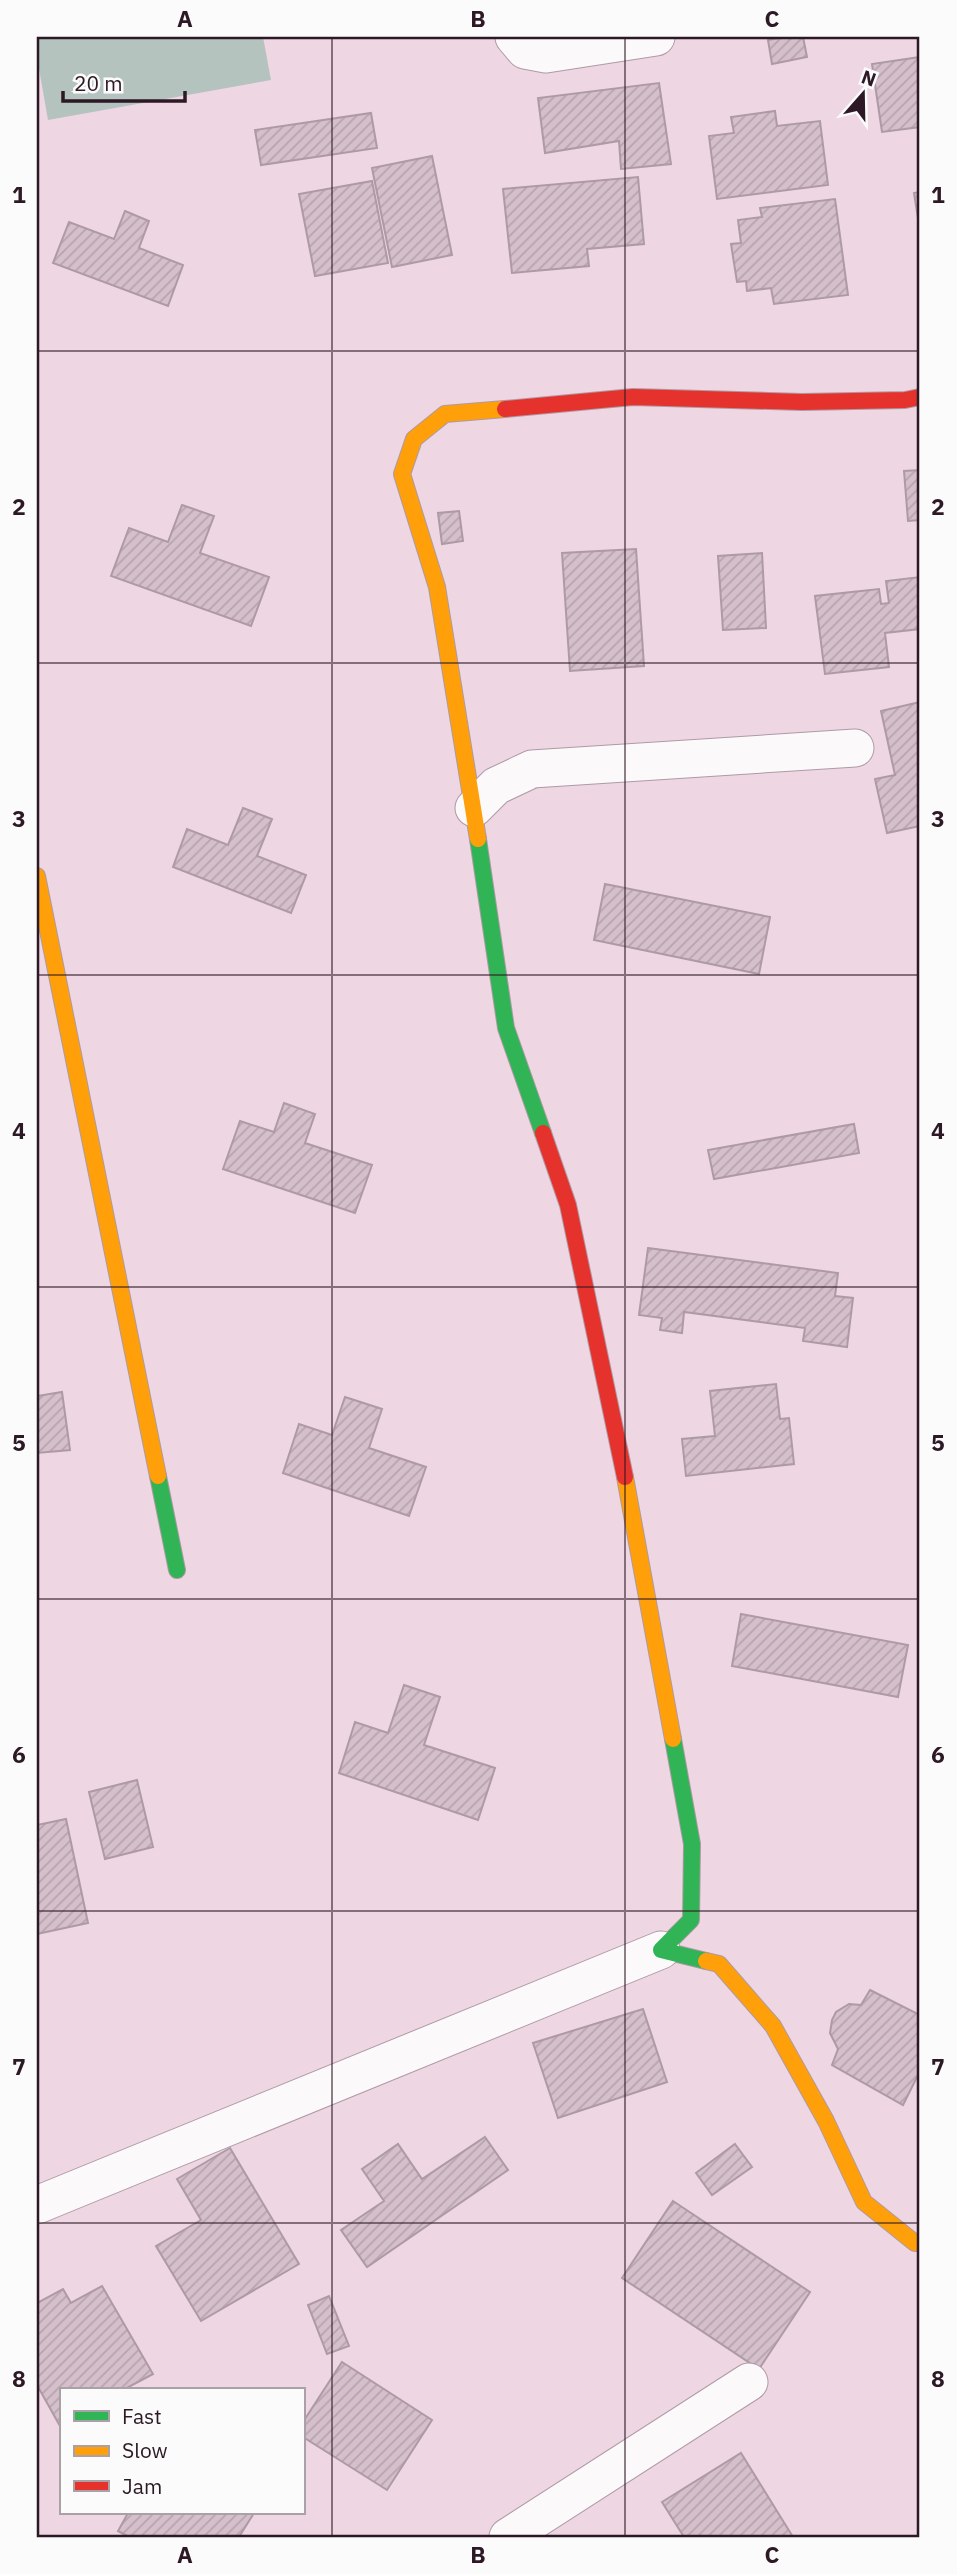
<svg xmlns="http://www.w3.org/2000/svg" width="957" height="2574" viewBox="0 0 957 2574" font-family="'IBM Plex Sans',sans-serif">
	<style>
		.pitch { fill: #b5c3be }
		.building { fill: url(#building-hatch); stroke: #ae9aa5; stroke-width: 2 }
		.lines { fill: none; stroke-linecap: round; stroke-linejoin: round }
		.street-casing { stroke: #ae9aa5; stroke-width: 39 }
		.fast-casing { stroke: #ae9aa5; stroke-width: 18 }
		.slow-casing { stroke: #ae9aa5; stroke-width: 18 }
		.jam-casing { stroke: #ae9aa5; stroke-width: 18 }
		.street { stroke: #fcf9fb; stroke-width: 37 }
		.fast { stroke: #30b455; stroke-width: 16 }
		.slow { stroke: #ff9f0a; stroke-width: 16 }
		.jam { stroke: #e5322d; stroke-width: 16 }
		.grid { fill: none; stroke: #2d1925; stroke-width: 2; stroke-opacity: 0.55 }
		.neatline { fill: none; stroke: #2d1925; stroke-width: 2.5 }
		.grid-label { font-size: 23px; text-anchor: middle; font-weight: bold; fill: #2d1925 }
	</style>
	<defs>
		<pattern id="building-hatch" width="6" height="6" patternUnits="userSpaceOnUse" patternTransform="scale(1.75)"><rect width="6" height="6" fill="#d4bfcb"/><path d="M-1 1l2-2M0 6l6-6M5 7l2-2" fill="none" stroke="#b6a4ae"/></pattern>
	</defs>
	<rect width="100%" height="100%" fill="#eed6e3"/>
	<polygon class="pitch" points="37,37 263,37 271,80 48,120 37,57"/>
	<g class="building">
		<polygon points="785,37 803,37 807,57 772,64 768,40"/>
		<polygon points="920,57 920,127 882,132 872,64"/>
		<polygon points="659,83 671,164 621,169 619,141 545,153 538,98"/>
		<polygon points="775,111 777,126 820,121 828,185 717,199 709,136 734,133 731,117"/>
		<polygon points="371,113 377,148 261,165 255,130"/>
		<polygon points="432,156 452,255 392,267 372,168"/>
		<polygon points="638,177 644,244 587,249 589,266 512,273 503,189"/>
		<polygon points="372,181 388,263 315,276 299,194"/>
		<polygon points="920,192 920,231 914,193"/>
		<polygon points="835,199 848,295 774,304 771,288 747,291 746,281 737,282 731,244 741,243 738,220 762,217 760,208"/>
		<polygon points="125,211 149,221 139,248 183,265 168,306 53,263 69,222 114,239"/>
		<polygon points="920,470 920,520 908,521 904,471"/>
		<polygon points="182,505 214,516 200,553 269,577 251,626 111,576 129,528 168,542"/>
		<polygon points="459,511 463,541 442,544 438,513"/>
		<polygon points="636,549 644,666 570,671 562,553"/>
		<polygon points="762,553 766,628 723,630 718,556"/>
		<polygon points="920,577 920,629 885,633 889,667 825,674 815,596 879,589 881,604 889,603 886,581"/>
		<polygon points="920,702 920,826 887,833 875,779 895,775 881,711"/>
		<polygon points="243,808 272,819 257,856 306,875 291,913 173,867 187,829 228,845"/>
		<polygon points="605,884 770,917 759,974 594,940"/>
		<polygon points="284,1103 315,1114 305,1143 372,1165 355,1213 223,1169 240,1121 274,1132"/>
		<polygon points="854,1124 859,1153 714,1179 708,1150"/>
		<polygon points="648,1248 838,1273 835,1296 853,1298 847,1347 803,1341 805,1328 684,1312 682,1333 660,1330 662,1318 639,1315"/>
		<polygon points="776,1384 780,1419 789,1418 794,1464 686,1476 682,1439 715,1436 710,1391"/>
		<polygon points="62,1392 70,1450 37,1453 37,1396"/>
		<polygon points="345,1397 382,1409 369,1448 426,1467 409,1516 283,1473 299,1424 332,1435"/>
		<polygon points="741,1614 908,1645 898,1697 732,1666"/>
		<polygon points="404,1685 440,1697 424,1745 495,1768 478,1820 339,1773 355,1722 388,1733"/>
		<polygon points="137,1780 153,1847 105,1859 89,1792"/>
		<polygon points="66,1819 88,1923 37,1934 37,1825"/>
		<polygon points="870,1990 920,2015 920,2071 903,2105 832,2065 838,2049 830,2033 832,2020 836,2012 849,2004 861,2005"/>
		<polygon points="643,2009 667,2082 558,2118 533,2043"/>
		<polygon points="485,2137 508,2170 367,2267 341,2230 384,2201 362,2169 398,2144 422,2179"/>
		<polygon points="735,2144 752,2167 712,2195 696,2173"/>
		<polygon points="230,2148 299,2264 201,2321 156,2246 201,2220 177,2179"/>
		<polygon points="673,2201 810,2292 759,2369 622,2278"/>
		<polygon points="102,2286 153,2374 123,2390 61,2390 60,2426 37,2385 37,2303 63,2289 71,2303"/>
		<polygon points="329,2296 349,2346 327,2354 308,2305"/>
		<polygon points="342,2362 432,2420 387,2490 303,2437 303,2422"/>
		<polygon points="741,2453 793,2537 684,2537 662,2502"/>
		<polygon points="128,2513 254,2513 239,2537 129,2537 118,2531"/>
	</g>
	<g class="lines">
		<defs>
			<g id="street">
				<polyline points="514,37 525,50 546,54 656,37"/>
				<polyline points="474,808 496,786 532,769 855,748"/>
				<polyline points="37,2205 661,1950"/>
				<polyline points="508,2537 749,2382"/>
			</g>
			<g id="fast">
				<polyline points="478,839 506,1028 543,1133"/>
				<polyline points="158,1476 177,1570"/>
				<polyline points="673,1739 692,1844 691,1920 661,1950 706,1961"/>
			</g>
			<g id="slow">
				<polyline points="478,839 437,587 402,474 414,439 445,414 505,409"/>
				<polyline points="37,876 158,1476"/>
				<polyline points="625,1477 673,1739"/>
				<polyline points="706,1961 719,1964 773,2026 826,2121 864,2202 915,2243 920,2243"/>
			</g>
			<g id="jam">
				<polyline points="505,409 633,397 802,402 905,400 920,397"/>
				<polyline points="543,1133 568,1205 625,1477"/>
			</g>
		</defs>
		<use href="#street" class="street-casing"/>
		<use href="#fast" class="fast-casing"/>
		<use href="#slow" class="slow-casing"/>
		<use href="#jam" class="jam-casing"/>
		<use href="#street" class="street"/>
		<use href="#fast" class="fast"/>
		<use href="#slow" class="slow"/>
		<use href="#jam" class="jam"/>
	</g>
	<path class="grid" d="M332,37V2537M625,37V2537M37,351H920M37,663H920M37,975H920M37,1287H920M37,1599H920M37,1911H920M37,2223H920"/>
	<rect width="957" height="2574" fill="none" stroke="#fbfbfb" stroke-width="77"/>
	<rect x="60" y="2388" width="245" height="126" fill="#fbfbfb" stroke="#a9a1a5" stroke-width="2"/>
	<rect x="74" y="2411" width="35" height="10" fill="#30b455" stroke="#a9a1a5" stroke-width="2"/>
	<text x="122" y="2424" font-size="21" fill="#2d1925">Fast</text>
	<rect x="74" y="2446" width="35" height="10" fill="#ff9f0a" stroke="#a9a1a5" stroke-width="2"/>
	<text x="122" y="2458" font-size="21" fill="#2d1925">Slow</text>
	<rect x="74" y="2481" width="35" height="10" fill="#e5322d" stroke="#a9a1a5" stroke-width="2"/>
	<text x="122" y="2494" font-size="21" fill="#2d1925">Jam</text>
	<g transform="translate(863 94) rotate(20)" stroke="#fbfbfb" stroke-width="5" paint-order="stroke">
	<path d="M0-5L12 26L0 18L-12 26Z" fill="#2d1925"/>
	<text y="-10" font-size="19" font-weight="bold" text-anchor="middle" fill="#2d1925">N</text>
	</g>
	<path d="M63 91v10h122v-10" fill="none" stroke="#2d1925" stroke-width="3.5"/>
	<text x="74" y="91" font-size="21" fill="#2d1925" stroke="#fbfbfb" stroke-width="5" paint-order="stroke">20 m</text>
	<rect x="38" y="38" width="880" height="2498" class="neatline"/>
	<g class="grid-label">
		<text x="185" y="27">A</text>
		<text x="478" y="27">B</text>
		<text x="772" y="27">C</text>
		<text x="19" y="203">1</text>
		<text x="938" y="203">1</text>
		<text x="19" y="515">2</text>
		<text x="938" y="515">2</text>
		<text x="19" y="827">3</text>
		<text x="938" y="827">3</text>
		<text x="19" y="1139">4</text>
		<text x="938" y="1139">4</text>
		<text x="19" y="1451">5</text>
		<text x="938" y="1451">5</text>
		<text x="19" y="1763">6</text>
		<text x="938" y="1763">6</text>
		<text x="19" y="2075">7</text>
		<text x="938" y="2075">7</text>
		<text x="19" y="2387">8</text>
		<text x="938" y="2387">8</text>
		<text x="185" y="2563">A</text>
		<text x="478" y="2563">B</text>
		<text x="772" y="2563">C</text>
	</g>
</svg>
